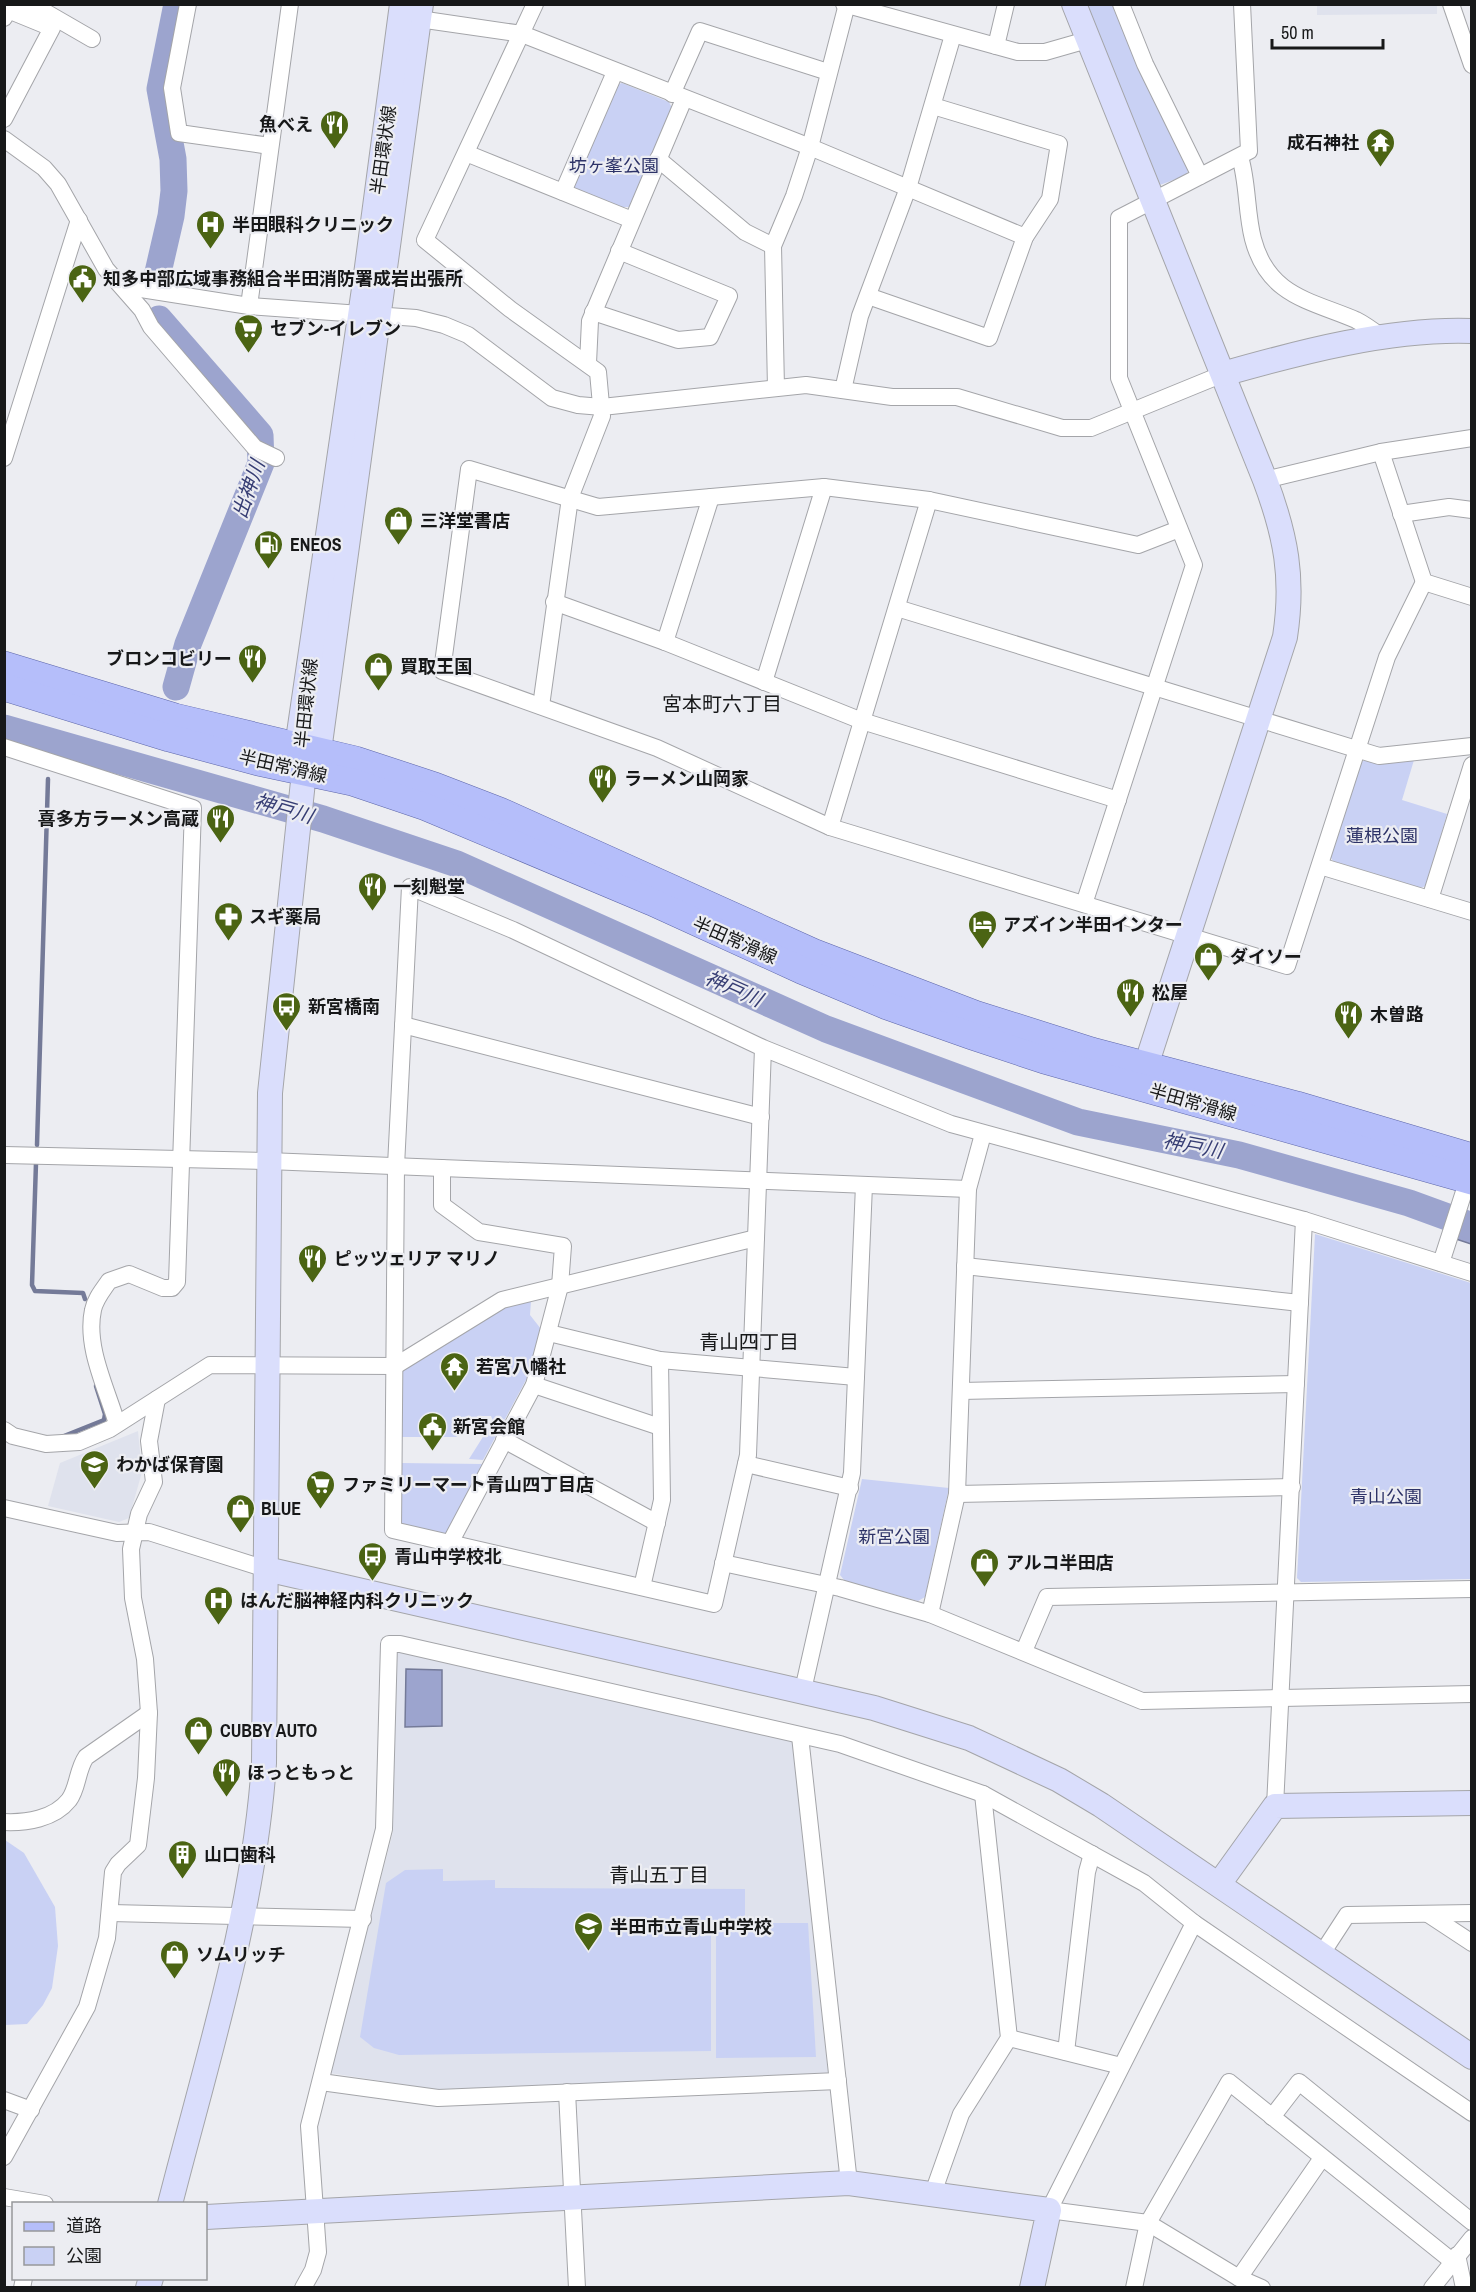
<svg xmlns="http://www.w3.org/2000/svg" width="1476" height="2292" viewBox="0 0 1476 2292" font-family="'Archivo Narrow','Noto Sans JP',sans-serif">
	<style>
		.built { fill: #dfe2ed }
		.green { fill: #c9d1f4 }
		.water { fill: #9ca4ce; stroke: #747a98; stroke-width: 1.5 }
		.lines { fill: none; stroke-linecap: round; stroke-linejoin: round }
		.stream { stroke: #747a98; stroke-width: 4.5 }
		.river { stroke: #9ca4ce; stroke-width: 27 }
		.street-casing { stroke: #a4a5a9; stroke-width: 18 }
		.secondary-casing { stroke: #a4a5a9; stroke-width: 26 }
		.primary-casing { stroke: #5e67a9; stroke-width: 28 }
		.street { stroke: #fff; stroke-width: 16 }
		.secondary { stroke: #dadefc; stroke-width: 24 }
		.primary { stroke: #b5befa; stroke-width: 27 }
		.labels { text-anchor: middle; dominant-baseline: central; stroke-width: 4.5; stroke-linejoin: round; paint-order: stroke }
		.poi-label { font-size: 18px; font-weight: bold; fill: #171819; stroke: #ecedf2; text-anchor: start }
		.street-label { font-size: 18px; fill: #171819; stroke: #ecedf2 }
		.park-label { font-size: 18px; fill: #2d3368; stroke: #ecedf2 }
		.water-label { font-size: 20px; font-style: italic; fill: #373e74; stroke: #ecedf2 }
		.neighbourhood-label { font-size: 20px; fill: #171819; stroke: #ecedf2 }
	</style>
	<rect width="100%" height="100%" fill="#ecedf2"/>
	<g class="built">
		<polygon points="1317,5 1437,5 1437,14 1317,15"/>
		<polygon points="138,1431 142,1472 129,1518 119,1522 48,1506 60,1463"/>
		<polygon points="401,1650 793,1740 828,2073 439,2090 330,2073 393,1832 395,1654"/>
	</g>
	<g class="green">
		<polygon points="1084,5 1112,5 1139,69 1188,169 1187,175 1157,186"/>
		<polygon points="622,83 669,102 672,108 629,207 622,207 574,188 573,182 616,85"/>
		<polygon points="1366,760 1414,760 1402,800 1447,814 1426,886 1420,888 1333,861 1330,856 1361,762"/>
		<polygon points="1315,1234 1471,1283 1471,1579 1301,1582 1297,1578"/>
		<polygon points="531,1301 530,1315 541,1329 527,1378 483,1460 469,1459 493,1421 491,1416 482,1416 456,1437 400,1437 399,1375 405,1367 505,1307"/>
		<polygon points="400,1463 483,1464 449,1531 443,1535 403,1526 398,1522"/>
		<polygon points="862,1479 949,1488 925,1597 918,1601 845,1581 840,1575"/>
		<polygon points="5,1840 24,1853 55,1907 58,1946 52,1988 43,2005 27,2024 5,2025"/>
		<polygon points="443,1869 443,1881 495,1880 495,1888 745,1889 745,1920 711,1921 711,2051 399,2055 374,2048 360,2037 386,1883 405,1870"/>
		<polygon points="716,1923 808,1923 816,2057 716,2058"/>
	</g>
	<g class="water">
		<polygon points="1464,1214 1471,1217 1471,1244 1456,1239"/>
		<polygon points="406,1669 442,1670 442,1726 405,1727"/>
	</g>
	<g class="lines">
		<g class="stream">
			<polyline points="37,1145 48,779"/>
			<polyline points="36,1163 32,1285 35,1291 83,1293 85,1299"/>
			<polyline points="64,1436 104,1420 105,1414 96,1386"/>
		</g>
		<g class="river">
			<polyline points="156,281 171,216 174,191 173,159 160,89 177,4"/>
			<polyline points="159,319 260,435 261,463 188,644 176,687"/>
			<polyline points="4,728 323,819 457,864 826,1029 1078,1122 1239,1155 1409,1203 1472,1226"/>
		</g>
		<defs>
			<g id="street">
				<polyline points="24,4 47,13 92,39"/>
				<polyline points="188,4 172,88 179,133 270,146"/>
				<polyline points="535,4 425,240 510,309 598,372 602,416 570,498 541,706"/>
				<polyline points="844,4 1018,52 1045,52 1087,40"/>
				<polyline points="1121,4 1145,64 1200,176"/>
				<polyline points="1451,4 1472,65"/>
				<polyline points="4,18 8,10 52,28 4,119"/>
				<polyline points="419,19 522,34 810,147 1025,237"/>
				<polyline points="996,46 1006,4"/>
				<polyline points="672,94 700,31 828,72"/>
				<polyline points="4,139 44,168 58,184 106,269 142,310 151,327 255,448 276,458"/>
				<polyline points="466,153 632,220"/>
				<path d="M1240,157C1248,183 1246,212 1253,239C1268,296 1309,300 1356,320C1366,325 1375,332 1383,338"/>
				<polyline points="658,159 745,232 773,246"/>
				<polyline points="563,192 615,72"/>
				<polyline points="122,286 249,306 416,318 444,325 468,335 552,398 578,405 602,407 806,385 892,397 957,397 1062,428 1091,428 1223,374"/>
				<polyline points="868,296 989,338 1025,237 1050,199 1059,144 933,106"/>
				<polyline points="249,306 290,4"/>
				<polyline points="593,312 678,340 710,337 729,296 619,251"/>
				<polyline points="588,363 590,321 684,99"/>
				<polyline points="776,388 773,246 794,196 810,147 847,4"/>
				<polyline points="843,390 860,316 908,188 953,35"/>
				<polyline points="1381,452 1424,582 1472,597"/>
				<polyline points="4,458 79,220"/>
				<polyline points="1265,480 1381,452 1472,438"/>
				<polyline points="1401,514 1449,507 1472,510"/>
				<polyline points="1179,529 1138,545 929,500 824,487 598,507 469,469 442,671 657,748 830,827 1287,966 1387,657 1424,582"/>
				<polyline points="554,602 665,642 862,721 1118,800"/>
				<polyline points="897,608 1379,756 1472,746"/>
				<polyline points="665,642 711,497"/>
				<polyline points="764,682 824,487"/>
				<path d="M4,747L193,808L177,1282L172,1288H163L129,1274L109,1281C103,1290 95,1299 93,1310C85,1347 107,1389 117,1424"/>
				<polyline points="830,827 929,500"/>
				<polyline points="1320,866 1472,912"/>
				<polyline points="1430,899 1472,765"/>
				<polyline points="1084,904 1194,565 1119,378 1119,218 1249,151 1242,4"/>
				<polyline points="403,1025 761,1117"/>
				<polyline points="763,1048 748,1455 714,1604 393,1530 396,1166 410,887 513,930 763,1048 951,1124 1304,1220 1472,1273"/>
				<polyline points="4,1155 268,1161 968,1189"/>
				<polyline points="442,1168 442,1205 479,1232 563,1246 560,1286 534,1385 450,1543"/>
				<polyline points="1441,1263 1470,1173"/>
				<polyline points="965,1266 1300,1303"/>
				<polyline points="549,1333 660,1360 856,1377"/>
				<polyline points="534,1385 660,1427"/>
				<polyline points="961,1391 1296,1384"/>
				<polyline points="4,1430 13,1436 46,1444 79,1442 110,1429 210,1365 395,1366 502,1300 756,1238"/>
				<polyline points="504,1440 657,1523"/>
				<polyline points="746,1464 850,1488"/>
				<polyline points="957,1494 1292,1487"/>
				<polyline points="4,1508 117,1533 149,1532 266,1569"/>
				<polyline points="723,1563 840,1588 930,1614 1142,1701 1472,1694"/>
				<polyline points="642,1587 662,1500 660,1360"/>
				<polyline points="930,1614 957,1494 968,1189 983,1134"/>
				<polyline points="1024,1651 1047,1597 1472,1589"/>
				<polyline points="803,1690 852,1473 864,1185"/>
				<polyline points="800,1736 849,2183"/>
				<polyline points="1275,1806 1304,1220"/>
				<path d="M4,1822C26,1823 54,1819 69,1800C78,1788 77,1770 86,1757L149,1713"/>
				<polyline points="111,1913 363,1919"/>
				<polyline points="1428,1914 1472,1943"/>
				<polyline points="1194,1923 1049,2210 1148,2223 1239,2278 1262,2288"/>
				<polyline points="1321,1955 1347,1915 1472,1913"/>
				<polyline points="1009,2038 1121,2066"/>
				<polyline points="1066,2052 1087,1872 1092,1854"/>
				<polyline points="321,2082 438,2098 838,2081"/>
				<polyline points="567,2092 577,2288"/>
				<polyline points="4,2100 31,2110"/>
				<polyline points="1272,2117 1299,2082 1472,2222"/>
				<polyline points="4,2157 87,2007 107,1938 113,1872 118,1864 138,1845 146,1778 149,1713 145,1659 133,1598 131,1549 139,1514 154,1482 149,1441 157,1399"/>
				<polyline points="933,2193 961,2114 1009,2038 983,1794"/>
				<polyline points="4,2197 45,2204"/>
				<polyline points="1457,2255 1464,2288"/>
				<polyline points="1239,2278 1322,2158"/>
				<polyline points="22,2288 24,2278"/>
				<polyline points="303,2288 313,2270 318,2252 309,2126 384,1829 389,1644 400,1644 840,1744 983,1794 1144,1883 1194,1923 1472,2113"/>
				<polyline points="1134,2288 1148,2223 1229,2082 1452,2261"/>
				<polyline points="1432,2288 1472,2238"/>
			</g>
			<g id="secondary">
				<path d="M1074,4L1265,480C1286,536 1294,578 1285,637L1140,1084"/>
				<path d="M1223,374C1300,352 1391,328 1472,331"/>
				<polyline points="307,767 319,751 421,4"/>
				<polyline points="266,1569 874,1708 969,1738 1059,1780 1101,1805 1472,2057"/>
				<polyline points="1219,1884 1275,1806 1472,1803"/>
				<path d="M170,2204C207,2059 254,1913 264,1763L270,1093L304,772L297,747L365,282L402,4"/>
				<polyline points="206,2217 849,2183 1049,2210 1032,2288"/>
				<polyline points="148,2288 151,2278"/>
			</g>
			<g id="primary">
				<polyline points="4,665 175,717 356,760 435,786 500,811 813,952 975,1014 1092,1051 1297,1105 1472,1157"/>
				<polyline points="4,687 169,738 258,762 352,782 426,807 652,902 801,970 887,1006 972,1036 1044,1060 1472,1181"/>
			</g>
		</defs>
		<use href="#street" class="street-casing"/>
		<use href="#secondary" class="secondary-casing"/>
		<use href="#primary" class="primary-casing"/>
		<use href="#street" class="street"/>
		<use href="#secondary" class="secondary"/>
		<use href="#primary" class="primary"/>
	</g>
	<defs>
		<symbol id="restaurant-pin" viewBox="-11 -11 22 30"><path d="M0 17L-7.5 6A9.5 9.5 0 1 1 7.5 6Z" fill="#4b6413" stroke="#ecedf2"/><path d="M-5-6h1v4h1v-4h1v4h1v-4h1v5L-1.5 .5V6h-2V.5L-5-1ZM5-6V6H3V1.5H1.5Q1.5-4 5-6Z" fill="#fff"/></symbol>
		<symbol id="temple-pin" viewBox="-11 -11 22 30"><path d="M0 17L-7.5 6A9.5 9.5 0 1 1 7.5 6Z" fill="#4b6413" stroke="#ecedf2"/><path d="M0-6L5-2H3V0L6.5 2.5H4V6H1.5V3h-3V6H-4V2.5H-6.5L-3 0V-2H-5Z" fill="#fff"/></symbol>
		<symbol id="hospital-pin" viewBox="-11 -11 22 30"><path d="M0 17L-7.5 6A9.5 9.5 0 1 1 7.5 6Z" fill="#4b6413" stroke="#ecedf2"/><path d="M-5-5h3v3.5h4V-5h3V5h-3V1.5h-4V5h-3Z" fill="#fff"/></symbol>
		<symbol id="civic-pin" viewBox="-11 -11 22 30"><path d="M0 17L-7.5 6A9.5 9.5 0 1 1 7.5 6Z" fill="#4b6413" stroke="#ecedf2"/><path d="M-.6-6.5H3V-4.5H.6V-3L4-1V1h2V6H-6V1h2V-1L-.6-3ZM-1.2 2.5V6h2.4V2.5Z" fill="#fff"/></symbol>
		<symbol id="supermarket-pin" viewBox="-11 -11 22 30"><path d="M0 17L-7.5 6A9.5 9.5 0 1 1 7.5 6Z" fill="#4b6413" stroke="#ecedf2"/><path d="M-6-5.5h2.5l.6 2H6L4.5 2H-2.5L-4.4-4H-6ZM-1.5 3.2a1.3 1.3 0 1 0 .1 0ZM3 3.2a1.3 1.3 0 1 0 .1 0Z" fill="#fff"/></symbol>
		<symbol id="shop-pin" viewBox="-11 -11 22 30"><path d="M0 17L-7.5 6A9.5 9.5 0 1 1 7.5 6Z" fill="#4b6413" stroke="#ecedf2"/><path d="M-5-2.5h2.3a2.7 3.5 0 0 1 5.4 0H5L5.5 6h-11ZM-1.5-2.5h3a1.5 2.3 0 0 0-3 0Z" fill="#fff"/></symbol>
		<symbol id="fuel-pin" viewBox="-11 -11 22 30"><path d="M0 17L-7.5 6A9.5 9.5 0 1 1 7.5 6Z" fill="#4b6413" stroke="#ecedf2"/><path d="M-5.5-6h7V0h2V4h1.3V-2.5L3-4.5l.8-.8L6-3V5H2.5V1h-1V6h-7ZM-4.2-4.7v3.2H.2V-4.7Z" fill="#fff"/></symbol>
		<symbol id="pharmacy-pin" viewBox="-11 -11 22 30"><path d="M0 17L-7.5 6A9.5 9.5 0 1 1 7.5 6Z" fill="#4b6413" stroke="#ecedf2"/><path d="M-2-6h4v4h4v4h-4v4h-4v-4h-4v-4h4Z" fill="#fff"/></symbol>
		<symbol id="hotel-pin" viewBox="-11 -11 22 30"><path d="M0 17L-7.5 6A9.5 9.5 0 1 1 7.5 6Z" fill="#4b6413" stroke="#ecedf2"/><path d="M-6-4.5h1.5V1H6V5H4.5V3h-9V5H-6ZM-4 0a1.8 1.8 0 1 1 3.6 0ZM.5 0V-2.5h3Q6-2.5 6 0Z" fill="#fff"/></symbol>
		<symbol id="bus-pin" viewBox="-11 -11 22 30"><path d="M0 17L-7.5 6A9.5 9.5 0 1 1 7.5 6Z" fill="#4b6413" stroke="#ecedf2"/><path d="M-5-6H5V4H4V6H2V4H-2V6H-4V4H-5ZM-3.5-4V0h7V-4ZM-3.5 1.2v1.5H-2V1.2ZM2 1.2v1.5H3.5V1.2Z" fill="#fff"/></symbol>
		<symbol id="school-pin" viewBox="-11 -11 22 30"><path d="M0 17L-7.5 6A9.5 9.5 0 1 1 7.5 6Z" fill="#4b6413" stroke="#ecedf2"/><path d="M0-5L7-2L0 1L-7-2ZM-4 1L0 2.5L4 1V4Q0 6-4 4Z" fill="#fff"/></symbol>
		<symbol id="building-pin" viewBox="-11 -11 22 30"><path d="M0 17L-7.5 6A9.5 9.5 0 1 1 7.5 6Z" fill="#4b6413" stroke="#ecedf2"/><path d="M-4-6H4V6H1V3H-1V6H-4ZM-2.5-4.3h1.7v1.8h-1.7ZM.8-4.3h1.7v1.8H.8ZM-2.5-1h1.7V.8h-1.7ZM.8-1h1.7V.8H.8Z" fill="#fff"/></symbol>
	</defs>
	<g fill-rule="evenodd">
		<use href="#restaurant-pin" x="318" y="108" width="33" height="45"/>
		<use href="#temple-pin" x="1364" y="126" width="33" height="45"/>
		<use href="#hospital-pin" x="194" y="208" width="33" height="45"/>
		<use href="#civic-pin" x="66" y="262" width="33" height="45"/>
		<use href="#supermarket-pin" x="232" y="312" width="33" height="45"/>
		<use href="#shop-pin" x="382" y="504" width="33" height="45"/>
		<use href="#fuel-pin" x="252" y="528" width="33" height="45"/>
		<use href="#restaurant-pin" x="236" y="642" width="33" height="45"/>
		<use href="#shop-pin" x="362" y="650" width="33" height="45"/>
		<use href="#restaurant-pin" x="586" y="762" width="33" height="45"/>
		<use href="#restaurant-pin" x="204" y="802" width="33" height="45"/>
		<use href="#restaurant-pin" x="356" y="870" width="33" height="45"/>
		<use href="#pharmacy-pin" x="212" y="900" width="33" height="45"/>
		<use href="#hotel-pin" x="966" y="908" width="33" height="45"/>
		<use href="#shop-pin" x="1192" y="940" width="33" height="45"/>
		<use href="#restaurant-pin" x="1114" y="976" width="33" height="45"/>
		<use href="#bus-pin" x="270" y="990" width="33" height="45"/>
		<use href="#restaurant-pin" x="1332" y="998" width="33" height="45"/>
		<use href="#restaurant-pin" x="296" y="1242" width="33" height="45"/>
		<use href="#temple-pin" x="438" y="1350" width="33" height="45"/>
		<use href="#civic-pin" x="416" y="1410" width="33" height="45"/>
		<use href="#school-pin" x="78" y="1448" width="33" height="45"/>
		<use href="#supermarket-pin" x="304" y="1468" width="33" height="45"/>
		<use href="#shop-pin" x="224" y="1492" width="33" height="45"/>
		<use href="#bus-pin" x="356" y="1540" width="33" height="45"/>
		<use href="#shop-pin" x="968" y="1546" width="33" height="45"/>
		<use href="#hospital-pin" x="202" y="1584" width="33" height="45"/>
		<use href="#shop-pin" x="182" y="1714" width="33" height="45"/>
		<use href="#restaurant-pin" x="210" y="1756" width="33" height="45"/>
		<use href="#building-pin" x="166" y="1838" width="33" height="45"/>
		<use href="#school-pin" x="572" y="1910" width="33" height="45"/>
		<use href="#shop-pin" x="158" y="1938" width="33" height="45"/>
	</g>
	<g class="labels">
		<g class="poi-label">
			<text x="313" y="124" text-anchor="end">魚べえ</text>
			<text x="1359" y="142" text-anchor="end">成石神社</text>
			<text x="232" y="224">半田眼科クリニック</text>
			<text x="103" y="278">知多中部広域事務組合半田消防署成岩出張所</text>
			<text x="270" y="328">セブン-イレブン</text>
			<text x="420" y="520">三洋堂書店</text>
			<text x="290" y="544">ENEOS</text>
			<text x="232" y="658" text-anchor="end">ブロンコビリー</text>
			<text x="400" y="666">買取王国</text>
			<text x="624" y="778">ラーメン山岡家</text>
			<text x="199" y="818" text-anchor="end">喜多方ラーメン高蔵</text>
			<text x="393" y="886">一刻魁堂</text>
			<text x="249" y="916">スギ薬局</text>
			<text x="1003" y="924">アズイン半田インター</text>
			<text x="1230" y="956">ダイソー</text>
			<text x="1152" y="992">松屋</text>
			<text x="308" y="1006">新宮橋南</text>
			<text x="1370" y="1014">木曽路</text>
			<text x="334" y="1258">ピッツェリア マリノ</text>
			<text x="476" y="1366">若宮八幡社</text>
			<text x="453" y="1426">新宮会館</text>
			<text x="116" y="1464">わかば保育園</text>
			<text x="342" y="1484">ファミリーマート青山四丁目店</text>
			<text x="261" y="1508">BLUE</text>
			<text x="394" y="1556">青山中学校北</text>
			<text x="1006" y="1562">アルコ半田店</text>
			<text x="240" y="1600">はんだ脳神経内科クリニック</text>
			<text x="220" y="1730">CUBBY AUTO</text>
			<text x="247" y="1772">ほっともっと</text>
			<text x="204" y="1854">山口歯科</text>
			<text x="610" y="1926">半田市立青山中学校</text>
			<text x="196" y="1954">ソムリッチ</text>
		</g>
		<g class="street-label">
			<text transform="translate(383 150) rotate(-82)">半田環状線</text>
			<text transform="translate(306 703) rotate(-84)">半田環状線</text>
			<text transform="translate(283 766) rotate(13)">半田常滑線</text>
			<text transform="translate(735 940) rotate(24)">半田常滑線</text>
			<text transform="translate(1193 1102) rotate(16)">半田常滑線</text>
		</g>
		<g class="park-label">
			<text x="614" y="165">坊ヶ峯公園</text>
			<text x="1382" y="835">蓮根公園</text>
			<text x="1386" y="1496">青山公園</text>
			<text x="894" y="1536">新宮公園</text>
		</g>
		<g class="water-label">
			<text transform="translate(248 489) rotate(-71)">出神川</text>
			<text transform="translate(284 808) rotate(16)">神戸川</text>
			<text transform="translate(734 988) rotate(24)">神戸川</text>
			<text transform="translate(1193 1145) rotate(11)">神戸川</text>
		</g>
		<g class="neighbourhood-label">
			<text x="722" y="703">宮本町六丁目</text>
			<text x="749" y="1341">青山四丁目</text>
			<text x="659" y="1874">青山五丁目</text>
		</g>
	</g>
	<rect width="1476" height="2292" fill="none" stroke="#171819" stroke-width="12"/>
	<rect x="12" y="2202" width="195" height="78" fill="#ecedf2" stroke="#97989b" stroke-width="1.5"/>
	<rect x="24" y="2222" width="30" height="9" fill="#b5befa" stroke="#97989b" stroke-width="1.5"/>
	<text x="66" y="2232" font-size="18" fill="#171819">道路</text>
	<rect x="24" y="2247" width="30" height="18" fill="#c9d1f4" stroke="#97989b" stroke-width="1.5"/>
	<text x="66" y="2262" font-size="18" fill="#171819">公園</text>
	<path d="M1272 39v9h111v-9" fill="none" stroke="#171819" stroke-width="3"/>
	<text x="1281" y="39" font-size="18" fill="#171819" stroke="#ecedf2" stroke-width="4.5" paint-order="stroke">50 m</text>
</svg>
